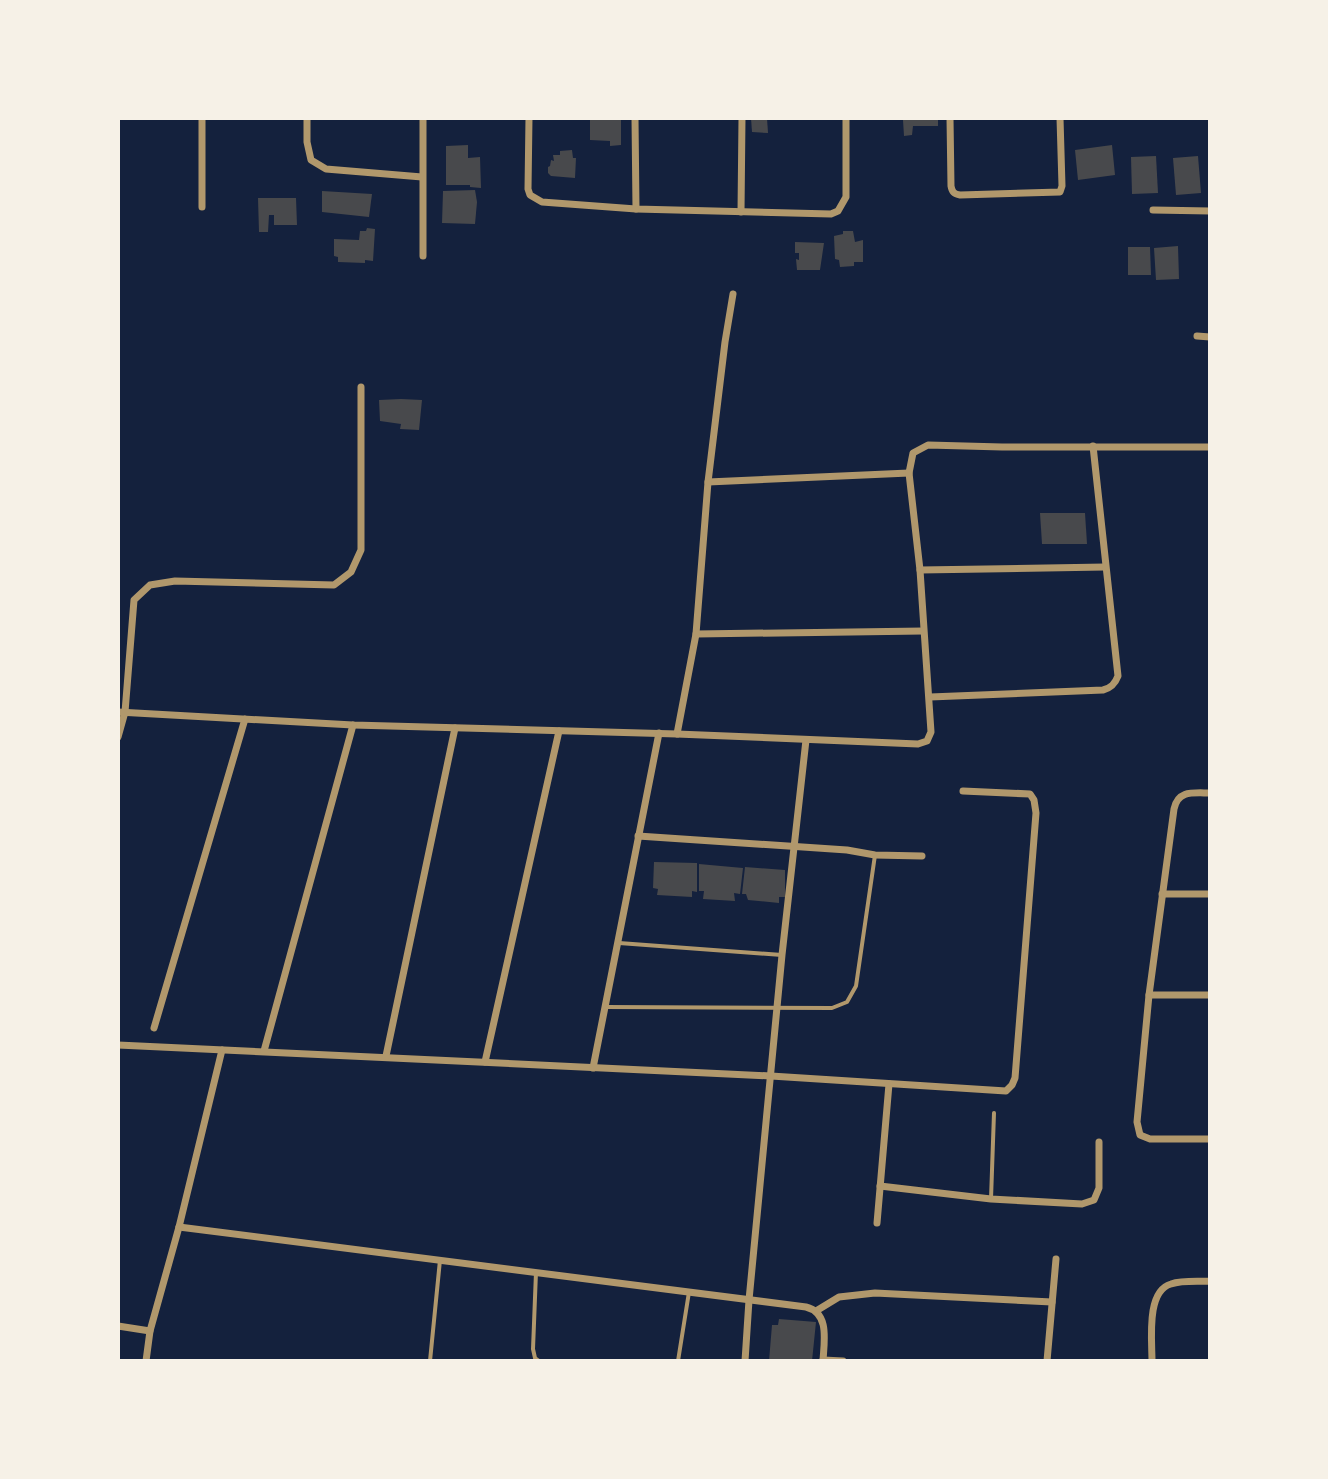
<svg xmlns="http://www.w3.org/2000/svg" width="1328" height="1479" viewBox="0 0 1328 1479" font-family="Signika,sans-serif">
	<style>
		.building { fill: #48494c }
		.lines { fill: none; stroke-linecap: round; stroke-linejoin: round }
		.service { stroke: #b1986c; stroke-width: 4 }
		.minor { stroke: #b1986c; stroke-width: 7 }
	</style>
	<rect width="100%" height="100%" fill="#14213d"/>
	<g class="building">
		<polygon points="590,118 621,118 621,145 610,146 610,141 590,140"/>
		<polygon points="751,118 767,118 768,133 752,132"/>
		<polygon points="909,118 938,118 938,126 913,126 912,135 904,136 903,120"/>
		<polygon points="468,145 468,158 480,157 481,188 470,187 470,185 446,185 446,146"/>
		<polygon points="1112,145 1115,175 1078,180 1075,150"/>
		<polygon points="572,150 573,158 576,158 575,178 551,176 548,173 548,167 550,166 551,160 554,161 553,155 560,155 560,151"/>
		<polygon points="1156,156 1158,193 1132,194 1131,157"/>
		<polygon points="1198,156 1201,193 1176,195 1173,158"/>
		<polygon points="475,190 477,202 475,224 442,223 443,191"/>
		<polygon points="322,191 372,194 369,217 322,212"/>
		<polygon points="258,198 296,198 297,225 274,225 274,215 269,215 268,232 259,232"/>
		<polygon points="367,228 375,229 373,261 365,260 365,263 338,262 338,257 334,256 334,239 359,240 360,231 366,231"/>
		<polygon points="843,231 853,231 855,242 863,240 863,262 854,262 854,266 840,267 839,260 835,259 834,236 843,234"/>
		<polygon points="795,242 824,243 820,270 797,270 796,259 799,260 799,253 795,253"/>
		<polygon points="1178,246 1179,279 1156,280 1154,248"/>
		<polygon points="1128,247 1150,247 1151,275 1128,275"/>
		<polygon points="401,399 422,400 419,430 400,429 401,424 380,421 379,400"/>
		<polygon points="1040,513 1085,513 1087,544 1042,544"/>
		<polygon points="654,862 697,863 697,892 692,891 692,897 657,895 658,889 653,888"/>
		<polygon points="699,864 743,868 740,894 734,893 735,901 703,899 704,891 699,891"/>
		<polygon points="745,867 785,870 785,897 779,897 779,903 748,900 746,894 742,894"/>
		<polygon points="779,1319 816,1322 812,1361 769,1361 772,1325 778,1325"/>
	</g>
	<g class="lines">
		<g class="service">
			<polyline points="619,943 782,955"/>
			<polyline points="606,1007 832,1008 847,1002 856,986 875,855"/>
			<polyline points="991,1199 994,1113"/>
			<polyline points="536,1272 533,1349 535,1358 539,1361"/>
			<polyline points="430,1361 440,1260"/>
			<polyline points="678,1361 689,1292"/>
		</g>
		<g class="minor">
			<polyline points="202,118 202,207"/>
			<polyline points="307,118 307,142 311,160 326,169 422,177"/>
			<polyline points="423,118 423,256"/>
			<polyline points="529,118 528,189 530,195 542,202 636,209 831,214 838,211 846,197 846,118"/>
			<polyline points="635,118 636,209"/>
			<path d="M950,118L951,186C952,192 954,194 960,195L1060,192L1062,186L1060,118"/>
			<polyline points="1153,210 1210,211"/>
			<polyline points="741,212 742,118"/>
			<polyline points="1197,336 1210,337"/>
			<polyline points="708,482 909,473"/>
			<polyline points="920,570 1105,567"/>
			<polyline points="696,634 923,631"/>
			<path d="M930,697L1103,690C1111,688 1115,684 1118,676L1093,446"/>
			<polyline points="118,712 353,725 677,734 918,744 927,741 931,732 920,570 909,473 913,453 928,445 1002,447 1210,447"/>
			<polyline points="677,734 696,634 708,482 725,342 733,294"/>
			<polyline points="118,737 125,712 134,600 150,585 175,581 334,585 351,572 361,550 361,387"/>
			<path d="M1210,793C1193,793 1178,790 1174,809L1149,995L1137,1122L1140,1135L1150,1139H1210"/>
			<polyline points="638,836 847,850 875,855 922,856"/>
			<polyline points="1162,894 1210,894"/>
			<polyline points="1149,995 1210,995"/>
			<polyline points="154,1028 245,719"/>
			<polyline points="118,1045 771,1076 1006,1091 1012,1085 1015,1078 1036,813 1034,800 1030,794 963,791"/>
			<polyline points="264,1051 353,725"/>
			<polyline points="386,1056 455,728"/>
			<polyline points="485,1062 559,731"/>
			<polyline points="593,1068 659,733"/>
			<polyline points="880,1186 991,1199 1082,1204 1094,1200 1099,1188 1099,1142"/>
			<polyline points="877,1223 889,1084"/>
			<path d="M179,1227L806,1307C830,1313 824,1341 823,1361"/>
			<polyline points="816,1311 839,1297 875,1293 1052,1302"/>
			<polyline points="118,1326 150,1331"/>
			<polyline points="823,1360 843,1361"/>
			<polyline points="146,1361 150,1331 179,1227 222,1050"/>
			<polyline points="745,1361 749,1300 782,955 806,740"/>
			<polyline points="1047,1361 1056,1259"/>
			<path d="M1152,1361C1152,1340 1146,1291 1171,1284C1183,1280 1198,1282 1210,1281"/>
		</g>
	</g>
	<rect width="1328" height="1479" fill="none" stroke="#f6f1e7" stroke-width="240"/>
</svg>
